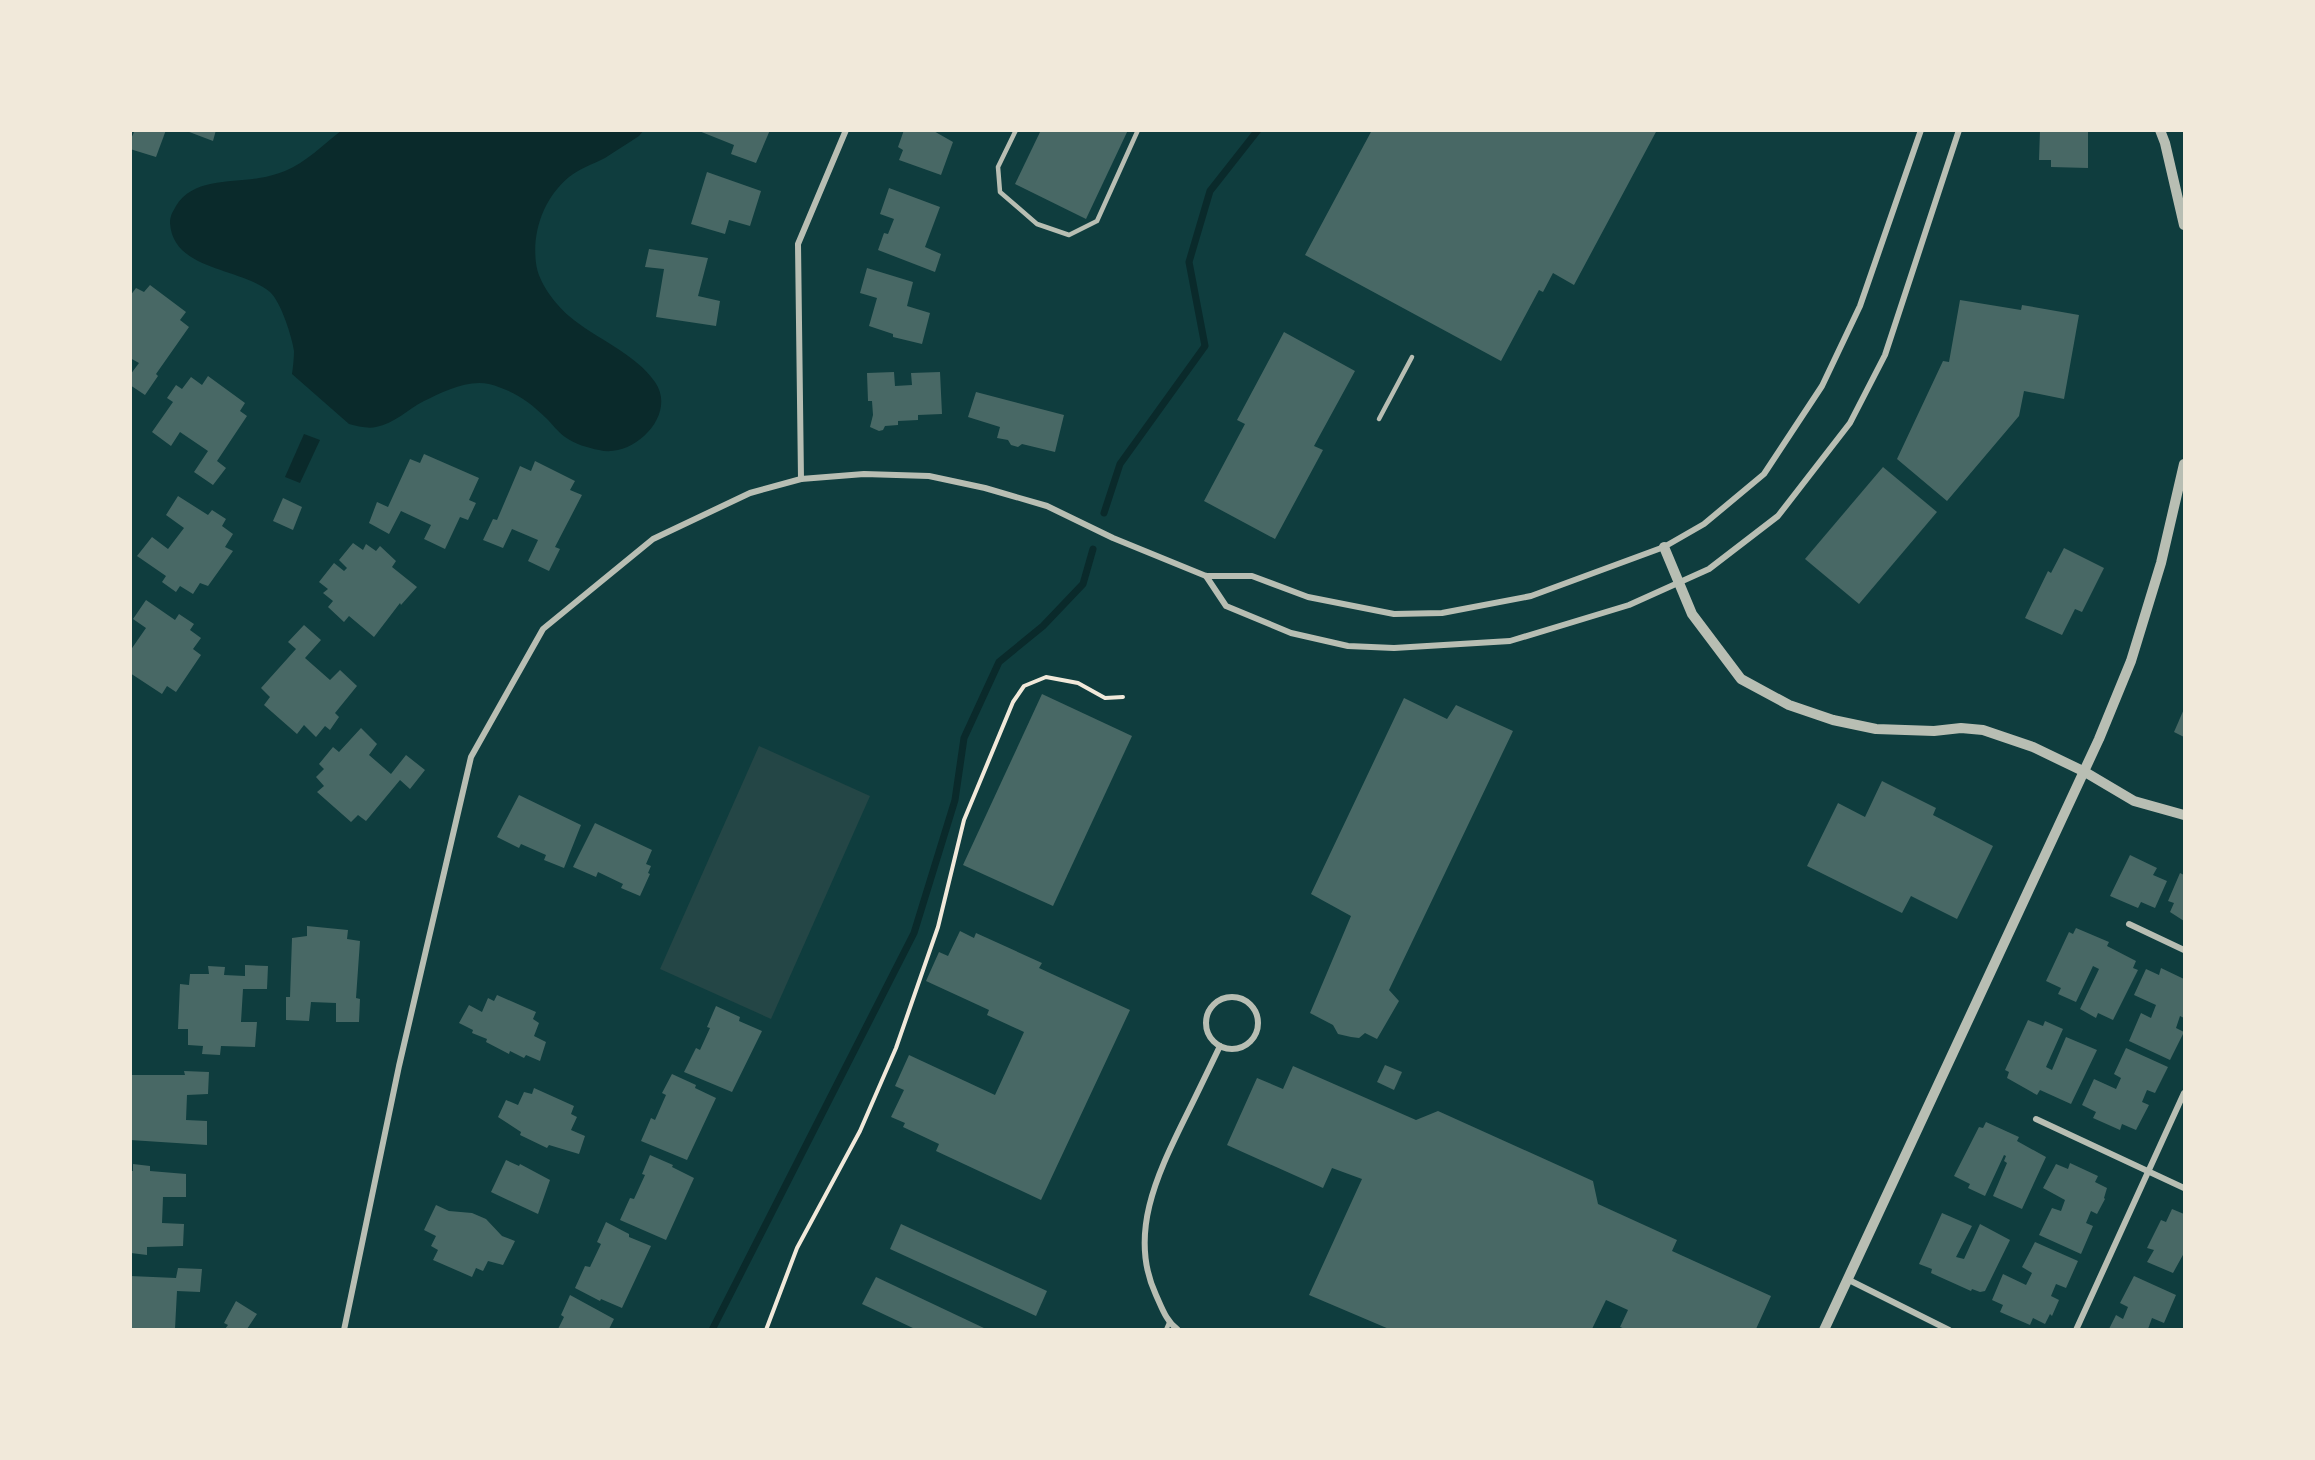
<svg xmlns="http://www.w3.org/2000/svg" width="2315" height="1460" viewBox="0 0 2315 1460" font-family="'Titillium Web',sans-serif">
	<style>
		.green { fill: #244646 }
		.water { fill: #0a2a2b }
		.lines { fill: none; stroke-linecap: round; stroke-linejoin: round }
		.stream { stroke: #0a2a2b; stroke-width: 7 }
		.building { fill: #486865 }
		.path { stroke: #f1e9da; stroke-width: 4 }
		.service { stroke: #b8beb3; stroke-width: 4.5 }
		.minor { stroke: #b8beb3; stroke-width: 6 }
		.tertiary { stroke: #b8beb3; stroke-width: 10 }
	</style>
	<rect width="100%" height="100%" fill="#0f3d3e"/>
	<polygon class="green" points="759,746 870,796 771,1019 660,969"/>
	<g class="water">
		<path d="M341,131H643L639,136C628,143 616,151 605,158C593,164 579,169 569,177C544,198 532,231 536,263C538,282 555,304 569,316C596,339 635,353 655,382C678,415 633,459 599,450C588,448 575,444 565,437C558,432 552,424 546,418C529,401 512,390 489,384C468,379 442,392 424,401C408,409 394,424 376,427C368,429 357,426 349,424L292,374C293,367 294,358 294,351C292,337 281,302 270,292C240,267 173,271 170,223C170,216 172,213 176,206C193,178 230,183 259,178C267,177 277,174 285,171C305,163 324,144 341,131Z"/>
		<polygon points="304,434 320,440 300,483 285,477"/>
	</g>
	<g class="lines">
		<g class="stream">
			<polyline points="1104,513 1120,464 1205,346 1189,262 1210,191 1258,130"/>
			<polyline points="712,1330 914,933 955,800 964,738 999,662 1043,626 1083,584 1093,549"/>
		</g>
	</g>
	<g class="building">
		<polygon points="135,130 166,130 156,157 130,149 130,141"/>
		<polygon points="184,130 216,130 213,141"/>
		<polygon points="770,130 756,163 731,154 734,145 699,131"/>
		<polygon points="904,130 932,130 953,142 941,175 899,160 903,150 898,147"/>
		<polygon points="1041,130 1128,130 1086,219 1015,184"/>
		<polygon points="1372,130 1657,130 1574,285 1553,273 1543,292 1539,290 1501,361 1305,255"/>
		<polygon points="2040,130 2088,130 2088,168 2051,167 2051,160 2039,160"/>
		<polygon points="707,172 761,191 750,226 729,220 725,234 691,224"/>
		<polygon points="889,188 940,207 925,247 941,254 935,272 878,250 884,233 888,234 894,219 880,214"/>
		<polygon points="649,249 708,258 698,296 720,301 716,326 656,317 664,269 645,267"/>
		<polygon points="867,268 913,282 907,306 930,313 922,344 893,337 893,334 869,326 877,298 860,293"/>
		<polygon points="150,285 186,312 180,320 189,327 156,374 158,376 145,395 130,385 130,375 139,363 130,358 130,296 136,288 144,292"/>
		<polygon points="1960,300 2021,310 2022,305 2079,315 2064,399 2024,391 2019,416 1947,501 1897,459 1943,361 1949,362"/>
		<polygon points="1284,332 1355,371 1314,446 1323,450 1275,539 1204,501 1245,424 1237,420"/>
		<polygon points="894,372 895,386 912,385 911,373 940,372 942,414 918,415 918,420 898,421 898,425 885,426 883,430 879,431 870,427 873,415 872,401 868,401 867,373"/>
		<polygon points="208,376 245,403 240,411 247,416 217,461 226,468 213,485 194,472 208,451 180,432 171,446 152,432 173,402 167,398 176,385 182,389 191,377 202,385"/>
		<polygon points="976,392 1064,415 1055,452 1022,444 1018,447 1011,445 1008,440 997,438 1000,427 968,417"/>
		<polygon points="424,454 479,478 469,500 476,503 468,520 460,517 445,549 424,539 431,525 401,511 389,534 369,523 377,502 388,507 410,459 420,463"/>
		<polygon points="535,461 575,481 570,490 582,495 555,547 560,549 549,571 528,561 538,540 512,529 503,548 483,540 493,519 497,520 520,466 531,471"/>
		<polygon points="1883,467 1937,512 1859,604 1805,559"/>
		<polygon points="178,496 208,515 212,510 226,519 222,526 233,534 225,547 233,551 208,586 200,583 193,594 180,586 176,592 162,582 166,576 137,556 152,537 168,549 184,528 166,515"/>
		<polygon points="283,498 302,507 293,530 273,521"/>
		<polygon points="353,543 363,550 366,544 376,551 380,546 396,561 392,567 417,587 401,605 400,603 374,637 349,616 344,622 328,607 333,601 323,593 328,589 319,582 334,563 344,571 347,568 339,560"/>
		<polygon points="2064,548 2104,568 2082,612 2075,609 2062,635 2025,618 2048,571 2051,573"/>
		<polygon points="146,600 175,620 179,614 194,624 190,630 201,638 193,649 201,655 176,692 167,686 162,694 130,673 130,651 146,628 133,619"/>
		<polygon points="304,625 321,640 305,658 330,680 340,670 357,686 335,713 339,717 330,730 325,726 316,737 304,725 297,734 264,705 270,697 261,688 296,649 288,642"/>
		<polygon points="1042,694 1132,736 1053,906 963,865"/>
		<polygon points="1404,698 1447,719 1456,705 1513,731 1389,990 1399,1001 1377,1039 1365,1033 1359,1038 1351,1037 1338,1034 1333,1025 1310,1013 1351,916 1311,894"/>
		<polygon points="2184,709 2184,737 2174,732"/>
		<polygon points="361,728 377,744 369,755 391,774 406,755 425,770 410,789 400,780 366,821 358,815 351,822 317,792 324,786 316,777 324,769 319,764 333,747 339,752"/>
		<polygon points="1882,781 1936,808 1933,815 1993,846 1957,919 1911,896 1902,913 1807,866 1838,803 1865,817"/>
		<polygon points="519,795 581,825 564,868 544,860 546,855 521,844 519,848 497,837"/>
		<polygon points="595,823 652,850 646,864 651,866 648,873 650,874 640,896 621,888 623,884 598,872 596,877 573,867"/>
		<polygon points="2130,855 2157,868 2153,875 2167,881 2155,908 2141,902 2138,908 2110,896"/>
		<polygon points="2180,873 2184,875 2184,921 2170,912 2174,903 2168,901"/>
		<polygon points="307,926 348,930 347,939 360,941 356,998 360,999 359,1022 336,1022 336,1003 311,1002 309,1021 286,1020 286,997 290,997 292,938 307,936"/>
		<polygon points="2076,928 2109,942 2107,946 2136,961 2133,968 2138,970 2113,1020 2098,1013 2096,1018 2080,1009 2099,969 2093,966 2076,1002 2058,994 2061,988 2046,981 2069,932 2073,934"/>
		<polygon points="960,931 974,938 976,933 1042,963 1039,968 1130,1010 1041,1200 936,1151 939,1144 903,1127 905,1123 891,1117 904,1090 895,1086 909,1055 995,1095 1024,1032 987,1015 989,1010 926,981 939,952 948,956"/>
		<polygon points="245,965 268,966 267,989 243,989 241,1022 257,1022 255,1047 221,1046 220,1055 202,1054 203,1046 188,1045 188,1029 178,1029 180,984 189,985 190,974 209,974 208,966 225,967 224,975 245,976"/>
		<polygon points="2161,968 2184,979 2184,1018 2180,1016 2176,1028 2184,1032 2170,1060 2129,1041 2141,1013 2151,1018 2156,1005 2134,995 2146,969 2159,975"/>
		<polygon points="497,995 536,1012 533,1019 539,1023 534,1036 546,1042 540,1061 526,1055 524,1058 510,1051 509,1054 486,1042 487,1039 472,1033 473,1030 459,1023 469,1005 482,1012 488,998 494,1001"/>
		<polygon points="716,1006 740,1017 739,1021 762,1031 732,1092 684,1072 696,1048 700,1050 710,1028 707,1027"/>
		<polygon points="2028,1020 2043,1026 2045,1021 2063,1029 2046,1067 2052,1070 2066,1037 2097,1050 2071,1104 2040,1090 2037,1095 2007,1078 2009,1072 2005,1070"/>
		<polygon points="2126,1048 2168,1067 2155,1093 2147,1090 2142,1102 2149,1105 2136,1130 2122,1124 2120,1130 2093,1118 2096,1112 2082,1105 2094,1079 2116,1089 2121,1078 2114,1074"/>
		<polygon points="1385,1065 1402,1072 1394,1090 1377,1082"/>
		<polygon points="1293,1066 1416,1120 1438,1111 1593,1181 1598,1204 1677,1240 1672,1251 1771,1296 1756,1329 1625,1329 1620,1327 1628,1310 1606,1300 1592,1329 1389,1329 1309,1295 1362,1179 1332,1168 1323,1188 1227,1145 1257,1078 1283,1089"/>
		<polygon points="184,1071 209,1072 208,1094 187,1095 186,1120 207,1121 207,1145 130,1140 130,1075 185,1075"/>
		<polygon points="672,1074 696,1085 695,1088 716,1098 687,1160 641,1141 651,1118 655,1120 666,1095 662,1093"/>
		<polygon points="534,1088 574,1106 571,1114 577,1117 571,1130 585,1136 579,1154 549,1145 547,1148 520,1135 521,1132 498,1117 506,1100 518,1105 524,1092 532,1094"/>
		<polygon points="1986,1122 2019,1137 2017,1141 2046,1157 2022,1209 1993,1196 2007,1163 2004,1161 2006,1156 2004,1155 1985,1196 1968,1188 1970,1184 1954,1176 1979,1127 1983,1128"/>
		<polygon points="650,1155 673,1165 672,1167 694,1178 666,1240 620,1220 630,1198 634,1199 645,1175 642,1174"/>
		<polygon points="506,1160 519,1166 520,1164 550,1180 538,1214 491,1192"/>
		<polygon points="2070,1163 2098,1176 2095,1182 2107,1188 2104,1198 2105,1199 2097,1214 2091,1211 2086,1223 2093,1226 2081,1254 2039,1235 2052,1208 2061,1211 2065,1200 2043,1188 2056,1164 2068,1169"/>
		<polygon points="133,1164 150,1166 150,1171 186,1174 186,1197 163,1197 162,1223 184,1224 183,1246 147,1247 147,1255 131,1253 130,1171 133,1171"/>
		<polygon points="436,1205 449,1211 472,1213 486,1219 502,1236 515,1241 503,1265 488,1261 483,1271 476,1268 472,1277 433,1260 438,1250 431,1246 436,1236 424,1230"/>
		<polygon points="2172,1209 2184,1214 2184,1253 2173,1273 2147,1262 2154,1250 2147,1248 2161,1220 2166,1222"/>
		<polygon points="1942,1213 1972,1226 1956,1257 1964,1259 1980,1224 2010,1240 1985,1291 1980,1292 1972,1289 1971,1291 1931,1273 1932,1269 1919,1264"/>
		<polygon points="606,1222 629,1234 629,1237 651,1246 622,1308 601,1299 600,1301 575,1288 585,1266 590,1267 601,1244 597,1242"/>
		<polygon points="901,1224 1047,1291 1036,1316 890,1249"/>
		<polygon points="2035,1242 2078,1261 2066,1288 2056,1284 2051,1296 2059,1300 2052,1316 2050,1314 2045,1324 2033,1318 2030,1325 2000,1312 2003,1305 1992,1300 2003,1274 2026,1285 2032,1273 2022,1267"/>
		<polygon points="178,1268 202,1269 200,1292 177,1291 175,1329 130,1329 130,1276 176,1278"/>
		<polygon points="2134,1276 2176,1295 2164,1323 2152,1318 2148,1329 2109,1329 2116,1315 2123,1319 2128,1307 2120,1303"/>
		<polygon points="876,1277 986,1329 915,1329 862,1304"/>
		<polygon points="570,1295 614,1319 609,1329 558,1329 564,1317 561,1315"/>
		<polygon points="236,1301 257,1314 247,1329 225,1329 228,1325 224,1323"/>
	</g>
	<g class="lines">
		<polyline class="path" points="766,1330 797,1248 860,1131 896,1048 938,927 964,820 1013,702 1024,686 1046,677 1078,683 1105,698 1123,697"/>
		<g class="service">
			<polyline points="1016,130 998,167 1000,192 1037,224 1069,235 1097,221 1138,130"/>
			<polyline points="1379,419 1412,357"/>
			<polyline points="1166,1330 1169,1323"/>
		</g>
		<g class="minor">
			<polyline points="801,479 798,244 846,130"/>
			<polyline points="1206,576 1226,606 1291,633 1348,646 1394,648 1510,641 1629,605 1709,569 1778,516 1850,423 1885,355 1959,130"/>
			<polyline points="2129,924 2184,950"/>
			<circle cx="1232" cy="1023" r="26"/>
			<polyline points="2036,1119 2184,1188"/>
			<polyline points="1847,1279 1949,1330"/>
			<polyline points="344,1330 399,1066 471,757 543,629 653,539 750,493 801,479 864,474 929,476 985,488 1047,506 1113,538 1206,576 1252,576 1308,597 1394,614 1442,613 1531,596 1664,547 1704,524 1764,474 1822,386 1860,306 1921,130"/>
			<path d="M1178,1330C1166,1321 1162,1308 1156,1295C1128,1235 1157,1175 1184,1120C1196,1096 1208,1071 1220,1046"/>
			<polyline points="2076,1330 2184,1093"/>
		</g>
		<g class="tertiary">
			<polyline points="2160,130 2165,143 2184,225"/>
			<polyline points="1664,547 1692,614 1741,679 1789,705 1833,720 1876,729 1934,731 1961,728 1983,730 2033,747 2085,772 2134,801 2184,815"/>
			<polyline points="1824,1330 2099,739 2131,661 2161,563 2184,464"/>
		</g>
	</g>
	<rect width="2315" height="1460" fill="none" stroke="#f1e9da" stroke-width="264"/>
</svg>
